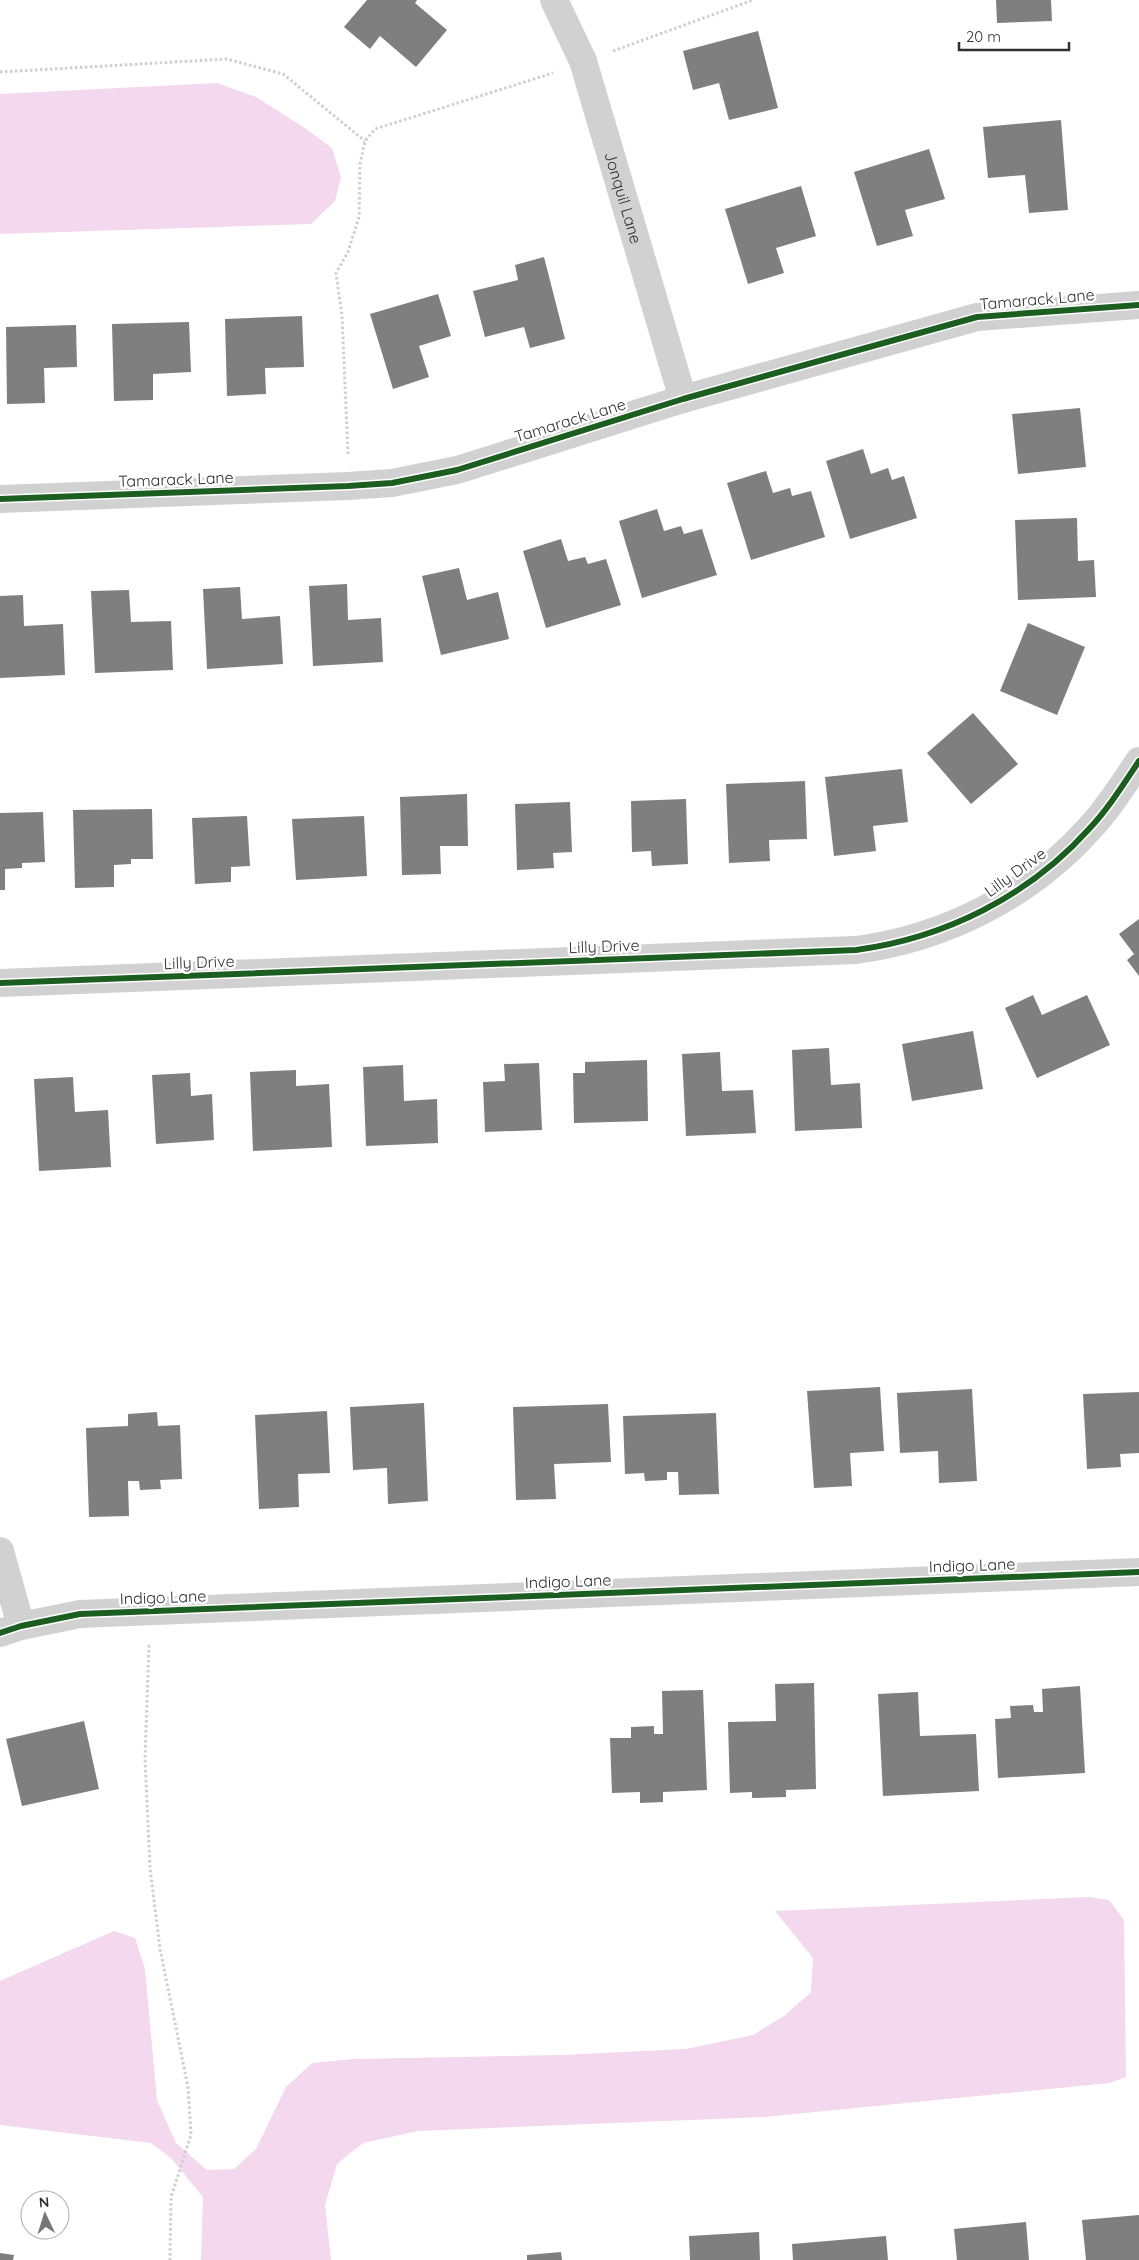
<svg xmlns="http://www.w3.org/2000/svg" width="1139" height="2260" viewBox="0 0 1139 2260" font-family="Quicksand,sans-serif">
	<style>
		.water { fill: #f3d8ee }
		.building { fill: #7f7f7f }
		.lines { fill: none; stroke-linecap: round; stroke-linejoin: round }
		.path { stroke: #cfcfcf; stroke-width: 3; stroke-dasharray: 2.5 2.5; stroke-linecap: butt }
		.minor { stroke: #d1d1d1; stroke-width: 28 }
		.cycleway-casing { stroke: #fff; stroke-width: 9 }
		.cycleway { stroke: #1b5e20; stroke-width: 6 }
		.labels { text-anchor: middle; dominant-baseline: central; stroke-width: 5; stroke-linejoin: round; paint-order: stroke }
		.street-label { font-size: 16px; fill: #2f2f2f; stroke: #fff }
	</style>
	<rect width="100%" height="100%" fill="#fff"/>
	<g class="water">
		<polygon points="217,83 256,97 302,126 332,148 341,177 335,201 311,224 0,234 0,94"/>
		<polygon points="1088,1897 1109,1900 1124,1920 1126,2077 1110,2083 764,2117 418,2131 363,2143 337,2164 325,2205 331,2260 201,2260 203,2197 171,2158 151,2143 0,2125 0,1981 114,1931 135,1938 145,1969 157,2100 176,2143 207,2170 234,2169 256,2149 286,2087 312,2063 353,2059 561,2055 686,2049 753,2035 784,2016 811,1992 813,1958 775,1911"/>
	</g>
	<g class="building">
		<polygon points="367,0 417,0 415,3 447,30 416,67 380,36 370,49 344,27"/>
		<polygon points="996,0 1051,0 1052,21 997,23"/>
		<polygon points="758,31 778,108 729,120 719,83 693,90 683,51"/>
		<polygon points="1061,120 1068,210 1029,213 1025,175 988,178 983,127"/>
		<polygon points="929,149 945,199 905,210 913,236 877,246 854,172"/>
		<polygon points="801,186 816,236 776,248 784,273 748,284 725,209"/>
		<polygon points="544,257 565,339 530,348 524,327 485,337 473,291 518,280 515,265"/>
		<polygon points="438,294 451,336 419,346 429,377 393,389 370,314"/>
		<polygon points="302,316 304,367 265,368 266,394 227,396 225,319"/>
		<polygon points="189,322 191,372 153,374 153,400 114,401 112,324"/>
		<polygon points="76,325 77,367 44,368 45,403 7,404 6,327"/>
		<polygon points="1080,408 1086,467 1018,474 1012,414"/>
		<polygon points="863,449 871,474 888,468 892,480 904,476 917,518 850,539 826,461"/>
		<polygon points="766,471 773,493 790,488 792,496 811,491 825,537 751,560 727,483"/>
		<polygon points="657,509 664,531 681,526 684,534 702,529 717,575 642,598 619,521"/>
		<polygon points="1077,518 1078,561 1094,560 1096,597 1018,600 1015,520"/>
		<polygon points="561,539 568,561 585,557 588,564 606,559 621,605 546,628 523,551"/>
		<polygon points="459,568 467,600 498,592 509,639 441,655 422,576"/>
		<polygon points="347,584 348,620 381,618 383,662 313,666 309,586"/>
		<polygon points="240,587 242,619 280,616 283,664 207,669 203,589"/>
		<polygon points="129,590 131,622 171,621 173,670 95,673 91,591"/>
		<polygon points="23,595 24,626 63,624 65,675 0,678 0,596"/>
		<polygon points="1028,623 1085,647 1057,715 1000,691"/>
		<polygon points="973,713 1018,764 971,804 927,753"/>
		<polygon points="902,769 908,822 873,826 876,851 834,856 825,777"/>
		<polygon points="805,781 807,839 769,840 770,861 729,863 726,784"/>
		<polygon points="467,794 468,846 440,846 441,874 402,875 400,797"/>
		<polygon points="686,799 688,864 652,866 651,851 632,852 631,801"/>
		<polygon points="570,802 572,852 553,853 554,868 517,870 515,804"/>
		<polygon points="152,809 153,859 131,859 131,864 114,865 114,887 75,888 73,810"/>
		<polygon points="43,812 45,862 22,863 22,868 5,869 5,890 0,890 0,813"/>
		<polygon points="247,816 250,866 231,867 231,882 195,884 192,818"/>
		<polygon points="364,816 367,876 296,880 292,819"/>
		<polygon points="1139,919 1139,976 1127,960 1134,954 1119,934"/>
		<polygon points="1033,995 1042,1015 1087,995 1110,1045 1037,1078 1005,1008"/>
		<polygon points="973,1031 983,1089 912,1101 902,1044"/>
		<polygon points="829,1048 831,1085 860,1083 862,1128 795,1131 792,1050"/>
		<polygon points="720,1052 722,1091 753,1090 756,1133 686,1136 682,1054"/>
		<polygon points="647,1060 648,1121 574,1123 573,1073 585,1073 585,1062"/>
		<polygon points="539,1063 542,1130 485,1132 483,1082 505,1081 504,1064"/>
		<polygon points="403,1065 404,1101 437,1099 438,1143 366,1146 363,1067"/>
		<polygon points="296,1070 296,1086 329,1084 332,1147 253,1151 250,1072"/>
		<polygon points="190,1073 191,1096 212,1094 214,1140 156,1144 152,1075"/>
		<polygon points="73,1077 75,1112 108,1110 111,1167 39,1171 34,1079"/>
		<polygon points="880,1387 884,1451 850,1453 852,1486 814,1488 807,1391"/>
		<polygon points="972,1389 977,1481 939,1483 938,1451 900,1453 897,1393"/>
		<polygon points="1139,1392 1139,1453 1120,1454 1121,1467 1087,1469 1083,1394"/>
		<polygon points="424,1403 428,1501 388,1504 387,1468 353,1470 350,1407"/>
		<polygon points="608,1404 611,1462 554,1464 556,1499 516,1500 513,1407"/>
		<polygon points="327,1411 330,1473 298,1474 299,1507 259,1509 255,1415"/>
		<polygon points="157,1412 158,1426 180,1425 182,1479 160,1480 161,1489 140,1490 139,1481 128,1481 129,1516 89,1517 86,1428 128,1426 128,1414"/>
		<polygon points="716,1413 719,1494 679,1495 678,1472 667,1472 667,1480 645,1481 644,1473 625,1474 623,1416"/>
		<polygon points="814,1683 816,1789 786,1790 786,1797 752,1798 752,1792 730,1793 728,1722 776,1721 775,1684"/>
		<polygon points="1080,1686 1085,1773 998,1778 995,1719 1011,1718 1010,1706 1033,1705 1034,1712 1043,1712 1042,1689"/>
		<polygon points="703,1690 707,1790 663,1792 663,1802 640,1803 640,1792 612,1793 610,1738 631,1738 631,1727 654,1726 654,1734 663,1734 662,1691"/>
		<polygon points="918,1692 920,1736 976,1734 979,1791 883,1796 878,1694"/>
		<polygon points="84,1721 99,1789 22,1806 6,1739"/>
		<polygon points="1139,2215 1139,2260 1086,2260 1082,2220"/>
		<polygon points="1026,2222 1029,2260 957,2260 954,2229"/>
		<polygon points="759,2232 760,2260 690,2260 689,2236"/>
		<polygon points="886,2236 888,2260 793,2260 792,2244"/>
		<polygon points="561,2252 562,2260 527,2260 527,2255"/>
		<polygon points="0,2253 14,2255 13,2260 0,2260"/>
	</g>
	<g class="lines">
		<g class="path">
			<polyline points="613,51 753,0"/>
			<polyline points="0,72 227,59 283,74 365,141"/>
			<polyline points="348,454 342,316 336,273 348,252 359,217 360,164 365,141 375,129 553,73"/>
			<polyline points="149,1645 145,1758 150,1868 160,1949 188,2087 191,2135 171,2197 170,2260"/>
		</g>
		<g class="minor">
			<path id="s1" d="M554,0L583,61L683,399"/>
			<polyline points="0,499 348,486 392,483 457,470 683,399 977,317 1139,305"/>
			<path d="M0,983L856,950C945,938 1029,896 1089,829C1108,809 1123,785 1139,761"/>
			<polyline points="0,1551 21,1626"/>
			<polyline points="0,1633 21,1626 80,1614 1139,1572"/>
		</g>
		<defs>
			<g id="cycleway">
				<polyline points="0,499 348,486 392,483 457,470 683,399 977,317 1139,305"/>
				<path d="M0,983L856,950C945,938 1029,896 1089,829C1108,809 1123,785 1139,761"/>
				<polyline points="0,1633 21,1626 80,1614 1139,1572"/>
			</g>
		</defs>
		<use href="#cycleway" class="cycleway-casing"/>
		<use href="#cycleway" class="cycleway"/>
	</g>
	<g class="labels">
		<g class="street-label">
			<text stroke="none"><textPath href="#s1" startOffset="210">Jonquil Lane</textPath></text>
			<text transform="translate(1037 299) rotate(-5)">Tamarack Lane</text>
			<text transform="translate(570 420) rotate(-17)">Tamarack Lane</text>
			<text transform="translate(176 479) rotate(-2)">Tamarack Lane</text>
			<text transform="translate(1015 872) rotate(-36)">Lilly Drive</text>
			<text transform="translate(604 946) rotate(-2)">Lilly Drive</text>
			<text transform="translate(199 962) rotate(-2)">Lilly Drive</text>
			<text transform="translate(972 1565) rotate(-2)">Indigo Lane</text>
			<text transform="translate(568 1581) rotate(-2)">Indigo Lane</text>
			<text transform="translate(163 1597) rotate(-2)">Indigo Lane</text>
		</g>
	</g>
	<g transform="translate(45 2215) rotate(356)"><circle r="24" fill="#ffffff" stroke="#acacac"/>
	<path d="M0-4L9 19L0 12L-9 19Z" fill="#787878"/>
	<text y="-8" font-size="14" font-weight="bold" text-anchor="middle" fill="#2f2f2f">N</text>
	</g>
	<path d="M959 42v8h110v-8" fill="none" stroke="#2f2f2f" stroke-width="2.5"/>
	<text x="966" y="42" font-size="15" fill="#2f2f2f" stroke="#ffffff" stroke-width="4" paint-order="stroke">20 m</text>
</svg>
